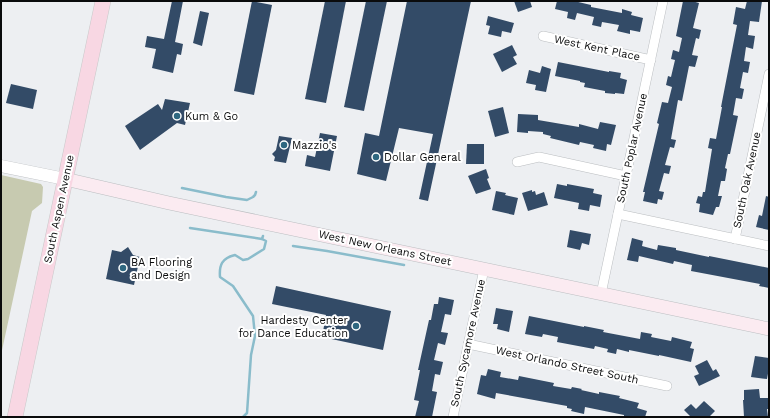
<svg xmlns="http://www.w3.org/2000/svg" width="770" height="418" viewBox="0 0 770 418" font-family="'Work Sans',sans-serif">
	<style>
		.green { fill: #c7cab0 }
		.lines { fill: none; stroke-linecap: round; stroke-linejoin: round }
		.stream { stroke: #8abccb; stroke-width: 2.5 }
		.building { fill: #334b67 }
		.minor-casing { stroke: #bbbec1; stroke-width: 10 }
		.tertiary-casing { stroke: #bbbec1; stroke-width: 13 }
		.secondary-casing { stroke: #bbbec1; stroke-width: 14 }
		.primary-casing { stroke: #c9c9ca; stroke-width: 16 }
		.minor { stroke: #fff; stroke-width: 9 }
		.tertiary { stroke: #fff; stroke-width: 12 }
		.secondary { stroke: #fbebf1; stroke-width: 13 }
		.primary { stroke: #f8d7e3; stroke-width: 15 }
		.poi-dot { fill: #2e6780; stroke: #fff; stroke-width: 1.5 }
		.labels { text-anchor: middle; dominant-baseline: central; stroke-width: 4; stroke-linejoin: round; paint-order: stroke }
		.street-label { font-size: 11px; fill: #0a0b0c; stroke: #fff }
		.poi-label { font-size: 11px; fill: #0a0b0c; stroke: #fff; text-anchor: start }
	</style>
	<rect width="100%" height="100%" fill="#edeff2"/>
	<polygon class="green" points="1,175 41,184 43,187 42,203 32,211 1,355"/>
	<g class="lines">
		<g class="stream">
			<polyline points="182,188 226,197 247,200 253,197 255,195 256,192"/>
			<polyline points="190,228 262,239"/>
			<polyline points="293,246 327,251 404,265"/>
			<path d="M243,417L247,413L251,355L255,336L253,316L233,286L220,277C219,265 222,258 235,255L243,260L248,259L264,249L266,241L262,239L263,236"/>
		</g>
	</g>
	<g class="building">
		<polygon points="172,1 183,1 175,42 183,44 181,55 177,54 173,73 152,68 156,49 145,47 147,36 164,39"/>
		<polygon points="252,1 272,5 254,95 234,91"/>
		<polygon points="325,1 346,1 326,103 305,99"/>
		<polygon points="366,1 387,1 364,111 344,107"/>
		<polygon points="407,1 471,1 428,201 419,199 433,134 399,128 386,181 357,174 365,133 379,136"/>
		<polygon points="514,1 530,1 532,7 518,12"/>
		<polygon points="557,1 574,1 591,5 591,7 622,13 622,9 632,12 631,15 643,18 640,32 630,30 630,34 617,31 619,25 602,22 601,27 592,25 594,17 577,13 575,20 567,18 568,12 555,9"/>
		<polygon points="683,1 692,1 699,3 693,28 701,30 699,39 696,38 692,55 698,56 695,67 689,66 682,101 678,100 671,139 676,140 674,148 670,147 665,165 671,166 669,174 664,173 659,191 664,192 662,200 658,199 657,204 643,201 645,192 643,192 659,124 657,123 662,102 668,103 672,87 666,85 668,76 671,77 675,60 671,59 673,50 679,52 682,38 676,36"/>
		<polygon points="747,1 762,1 759,22 750,21 748,35 755,36 753,49 746,47 744,61 750,62 748,73 743,72 740,88 744,89 742,99 736,98 733,115 738,116 730,154 728,154 725,168 727,169 725,181 721,181 718,196 722,196 719,207 716,207 713,215 699,212 700,204 696,203 698,196 702,197 703,192 705,192 712,149 708,148 710,138 716,139 722,107 721,107 737,25 733,24 736,7 745,9"/>
		<polygon points="200,11 209,13 202,46 193,43"/>
		<polygon points="488,16 514,23 511,33 502,31 501,37 488,34 490,26 486,25"/>
		<polygon points="512,45 517,55 513,57 517,64 502,72 493,54"/>
		<polygon points="558,62 609,72 609,71 621,73 620,78 627,80 624,94 615,93 615,94 605,93 605,91 584,87 585,83 580,82 580,81 555,76"/>
		<polygon points="542,66 551,69 546,92 535,90 536,85 526,83 529,70 540,73"/>
		<polygon points="11,84 37,90 33,109 6,103"/>
		<polygon points="165,99 190,103 185,125 177,123 140,150 125,126 158,104 162,110"/>
		<polygon points="503,107 509,133 495,137 488,111"/>
		<polygon points="518,114 538,115 538,120 579,127 579,124 598,129 600,122 616,125 611,145 607,144 606,151 593,148 594,145 580,142 579,145 550,138 551,136 543,134 543,132 528,131 528,133 517,132"/>
		<polygon points="320,133 337,136 330,171 305,166 307,155 315,157"/>
		<polygon points="279,136 292,138 286,163 274,161 275,157 272,154 276,150"/>
		<polygon points="467,144 484,144 484,164 466,164"/>
		<polygon points="486,169 489,178 487,179 491,189 476,194 468,176"/>
		<polygon points="557,184 567,186 567,184 594,189 593,193 602,195 600,207 590,205 589,211 578,209 579,203 554,198"/>
		<polygon points="532,190 532,192 535,191 536,195 544,192 548,205 528,211 522,193"/>
		<polygon points="496,191 506,193 505,195 518,198 514,215 492,210"/>
		<polygon points="766,196 769,197 769,230 756,227 759,215 762,216"/>
		<polygon points="570,230 591,234 589,245 582,243 580,250 567,247"/>
		<polygon points="632,238 643,241 642,246 657,250 658,245 676,248 676,250 709,257 709,256 769,268 769,288 759,286 760,284 691,271 692,265 674,261 673,264 639,256 638,262 627,260"/>
		<polygon points="128,247 133,255 140,257 134,285 106,279 112,250 121,252"/>
		<polygon points="276,286 391,311 383,350 322,337 326,315 272,304"/>
		<polygon points="439,297 454,300 451,315 445,314 441,332 448,333 445,345 438,343 434,360 443,362 440,375 435,374 432,391 437,392 432,417 415,417 419,401 414,400 420,370 418,370 429,320 431,320 434,304 438,304"/>
		<polygon points="496,308 513,311 509,332 497,329 498,324 493,324"/>
		<polygon points="529,316 584,327 584,326 604,330 603,332 640,339 641,332 652,334 651,337 671,341 672,337 692,342 690,348 694,349 691,362 659,355 659,356 629,350 629,352 617,349 616,354 607,352 608,349 595,346 594,349 557,342 558,337 543,334 542,337 525,334"/>
		<polygon points="755,356 769,358 769,368 767,379 751,377"/>
		<polygon points="707,360 713,371 716,369 720,376 699,386 694,376 699,374 695,366"/>
		<polygon points="488,369 501,372 500,377 518,380 519,376 554,383 553,386 571,389 572,387 582,389 581,390 599,394 599,392 620,396 619,398 639,403 637,408 647,411 645,417 624,417 624,415 585,407 584,414 571,411 572,409 567,408 567,406 496,393 495,399 477,394 481,375 486,376"/>
		<polygon points="759,389 760,398 768,398 768,409 767,409 768,417 744,417 743,400 744,400 744,390"/>
		<polygon points="704,401 715,411 709,417 688,417 690,416 684,410 691,404 696,409"/>
	</g>
	<g class="lines">
		<defs>
			<g id="minor">
				<polyline points="543,36 651,60"/>
				<polyline points="517,162 539,157 626,176"/>
				<polyline points="618,214 769,246"/>
				<polyline points="735,239 769,74"/>
				<polyline points="601,294 663,1"/>
				<polyline points="468,344 667,386"/>
				<polyline points="453,417 484,269"/>
			</g>
			<polyline id="tertiary" points="1,166 65,179"/>
			<polyline id="secondary" points="65,179 169,203 769,329"/>
			<polyline id="primary" points="15,417 103,1"/>
		</defs>
		<use href="#minor" class="minor-casing"/>
		<use href="#tertiary" class="tertiary-casing"/>
		<use href="#secondary" class="secondary-casing"/>
		<use href="#primary" class="primary-casing"/>
		<use href="#minor" class="minor"/>
		<use href="#tertiary" class="tertiary"/>
		<use href="#secondary" class="secondary"/>
		<use href="#primary" class="primary"/>
	</g>
	<g class="poi-dot">
		<circle cx="177" cy="116" r="4"/>
		<circle cx="284" cy="145" r="4"/>
		<circle cx="376" cy="157" r="4"/>
		<circle cx="123" cy="268" r="4"/>
		<circle cx="356" cy="326" r="4"/>
	</g>
	<g class="labels">
		<g class="street-label">
			<text transform="translate(597 48) rotate(12)">West Kent Place</text>
			<text transform="translate(632 148) rotate(-78)">South Poplar Avenue</text>
			<text transform="translate(747 180) rotate(-78)">South Oak Avenue</text>
			<text transform="translate(59 209) rotate(-78)">South Aspen Avenue</text>
			<text transform="translate(385 248) rotate(12)">West New Orleans Street</text>
			<text transform="translate(468 343) rotate(-78)">South Sycamore Avenue</text>
			<text transform="translate(567 365) rotate(12)">West Orlando Street South</text>
		</g>
		<g class="poi-label">
			<text x="185" y="116">Kum &amp; Go</text>
			<text x="292" y="145">Mazzio's</text>
			<text x="384" y="157">Dollar General</text>
			<text x="131" y="262">BA Flooring<tspan x="131" dy="13">and Design</tspan></text>
			<text x="348" y="320" text-anchor="end">Hardesty Center<tspan x="348" dy="13">for Dance Education</tspan></text>
		</g>
	</g>
	<rect width="770" height="418" fill="none" stroke="#0a0b0c" stroke-width="4"/>
</svg>
